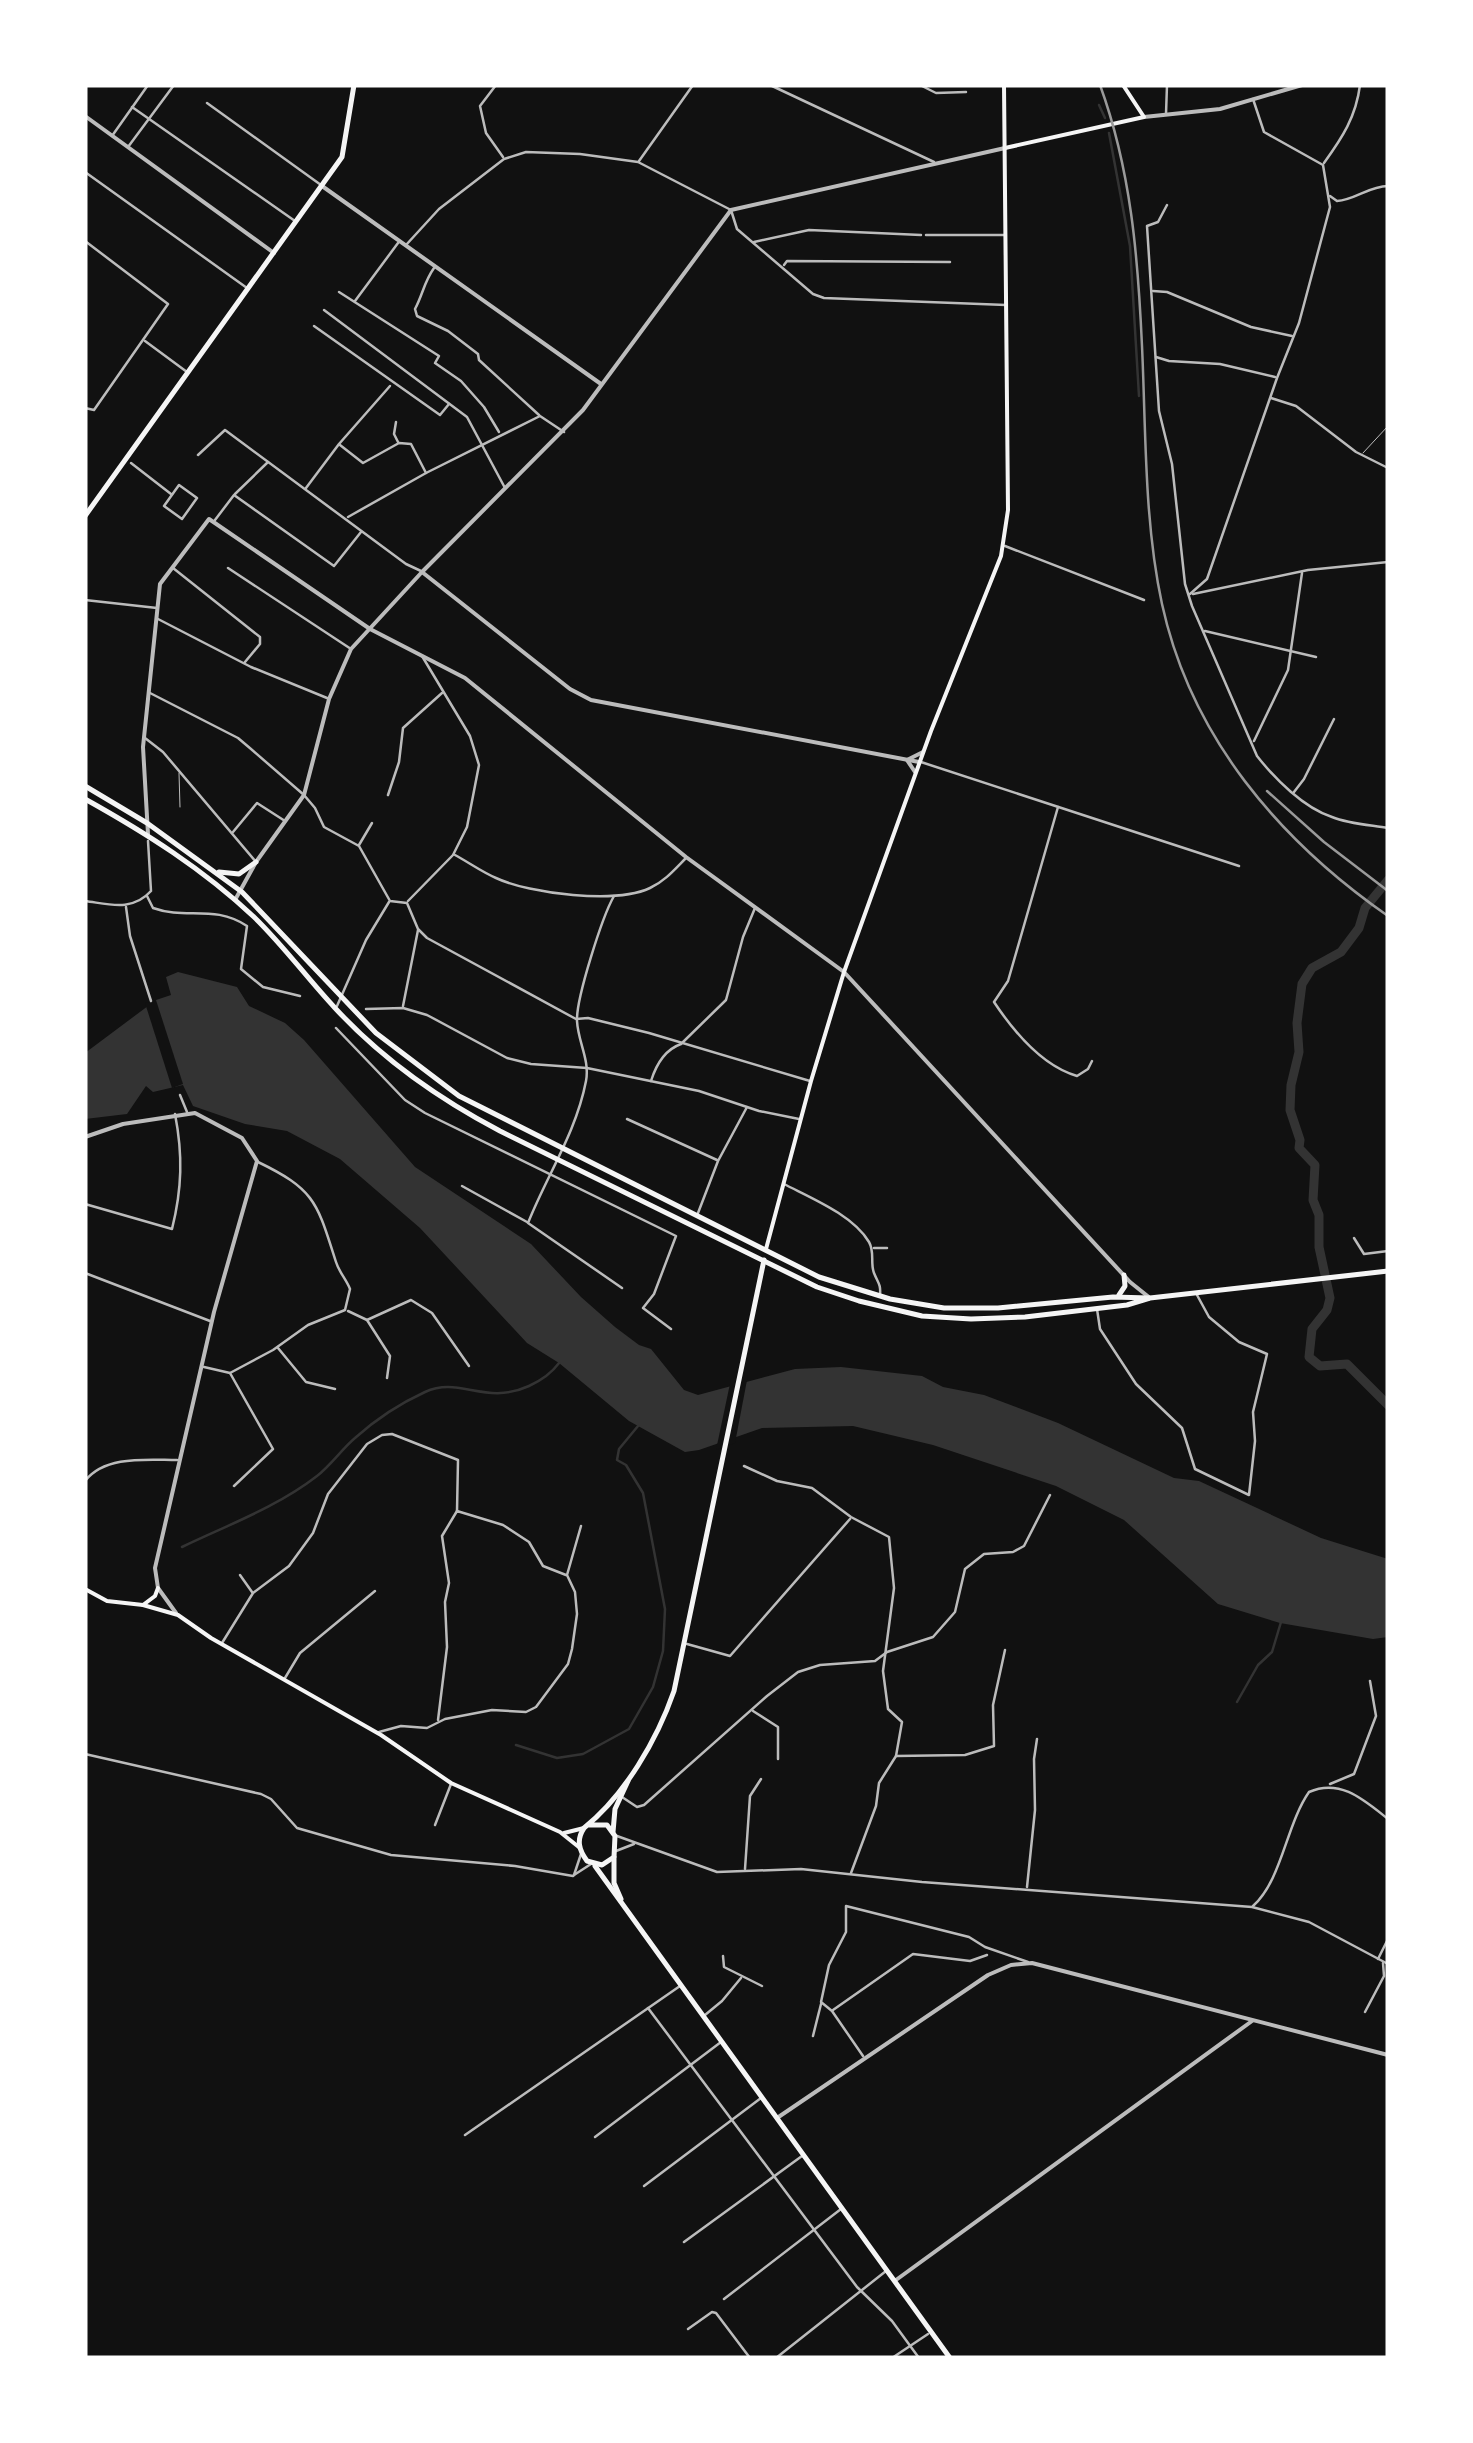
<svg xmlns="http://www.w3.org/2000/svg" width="1473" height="2443" viewBox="0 0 1473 2443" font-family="Roboto,sans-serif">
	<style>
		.water { fill: #333 }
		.pier { fill: #111 }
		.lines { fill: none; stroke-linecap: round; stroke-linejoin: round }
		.stream { stroke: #333; stroke-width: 2.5 }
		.river { stroke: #333; stroke-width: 9 }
		.service { stroke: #bcbcbc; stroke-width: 1 }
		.pedestrian { stroke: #bcbcbc; stroke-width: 2.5 }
		.minor { stroke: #bcbcbc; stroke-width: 2.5 }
		.tertiary { stroke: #bcbcbc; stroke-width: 4 }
		.secondary { stroke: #f5f5f5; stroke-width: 4 }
		.primary { stroke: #f5f5f5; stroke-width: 5 }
		.rail { stroke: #9a9a9a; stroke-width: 2.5 }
	</style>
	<rect width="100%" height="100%" fill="#111"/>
	<polygon class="water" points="178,972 237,987 249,1006 285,1023 304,1040 415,1167 531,1244 581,1297 615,1327 639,1345 651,1349 684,1390 698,1395 795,1369 841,1367 922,1376 943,1387 984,1395 1058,1423 1174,1478 1199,1481 1321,1538 1388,1559 1388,1637 1373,1639 1280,1623 1218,1604 1124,1520 1056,1486 933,1445 853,1426 762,1428 699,1450 685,1452 629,1421 559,1363 527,1343 420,1228 340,1159 287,1131 245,1124 193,1106 183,1085 153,1092 146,1086 127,1114 85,1119 85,1053 156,1000 171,995 166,977"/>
	<g class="pier">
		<polygon points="156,1000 183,1084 172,1088 145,1003"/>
		<polygon points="748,1375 735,1443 716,1450 731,1379"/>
	</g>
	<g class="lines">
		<g class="stream">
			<polyline points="1099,105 1105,118"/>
			<polyline points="1109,133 1130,246 1139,396"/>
			<path d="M182,1547C228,1525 277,1507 317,1476C331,1465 342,1449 355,1438C375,1420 401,1403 425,1392C460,1376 485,1406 529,1386C542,1380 551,1374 559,1363"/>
			<polyline points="1237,1702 1258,1665 1272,1652 1281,1622"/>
			<polyline points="516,1745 557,1758 583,1754 629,1729 653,1687 663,1651 665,1609 643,1493 626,1465 617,1460 619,1449 638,1426"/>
		</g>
		<polyline class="river" points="1388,880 1365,908 1359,928 1341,952 1312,968 1302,984 1297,1023 1299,1052 1291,1085 1290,1110 1300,1140 1299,1148 1315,1165 1313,1200 1319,1215 1319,1247 1330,1298 1327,1310 1312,1329 1309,1357 1320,1366 1347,1364 1388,1405"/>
		<g class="service">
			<polyline points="1363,453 1388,426"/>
			<polyline points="179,773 180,807"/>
		</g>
		<g class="pedestrian">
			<polyline points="85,172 247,288"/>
			<polyline points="131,463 171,494"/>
			<polygon points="179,485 197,498 182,519 164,506"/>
			<polyline points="235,494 268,462"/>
		</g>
		<g class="minor">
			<polyline points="496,85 480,106 486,133 503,157"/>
			<polyline points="770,85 934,162"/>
			<polyline points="920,85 936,93 966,92"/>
			<polyline points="207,103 321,185"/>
			<polyline points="132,107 295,221"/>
			<polyline points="1166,114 1167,85"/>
			<polyline points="112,136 148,85"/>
			<polyline points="128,147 174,85"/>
			<polyline points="639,161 693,85"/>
			<path d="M1324,163C1342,138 1356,117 1360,85"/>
			<path d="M1330,196L1337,201C1355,200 1369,186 1388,186"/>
			<path d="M1167,205L1158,222L1147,226L1159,411L1172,464L1185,584L1192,606L1257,756C1275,779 1304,808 1332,817C1349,824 1370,825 1388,828"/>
			<polyline points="926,235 1004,235"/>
			<polyline points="85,241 168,304 94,410 85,408"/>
			<polyline points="754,242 809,230 921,235"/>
			<polyline points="406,245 439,209 504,159 526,152 580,154 638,162 731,210 737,229 813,294 824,298 1006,305"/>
			<polyline points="784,265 787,261 950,262"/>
			<path d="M434,268C424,282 423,294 415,309L417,316L448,331L478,354L479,360L539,415"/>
			<polyline points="1153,291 1167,292 1251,327 1292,336"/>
			<polyline points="339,292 439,356 435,363 461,381 484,407 499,432"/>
			<polyline points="355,301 398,243"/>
			<polyline points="324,310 467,417 505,488"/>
			<polyline points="314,326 440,415 449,404"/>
			<polyline points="145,341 187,372"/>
			<polyline points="1156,357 1169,361 1220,364 1275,377"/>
			<polyline points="1271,398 1296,406 1356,452 1388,468"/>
			<polyline points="396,422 394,434 398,442"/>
			<polyline points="340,445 363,463 399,443 411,444 426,473"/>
			<polyline points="198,455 225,430 406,564 421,571"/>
			<polyline points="306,488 339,444 390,386"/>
			<polyline points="348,517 426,473 540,416 564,432"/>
			<polyline points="215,520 234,495 334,566 361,532"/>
			<polyline points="1005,546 1144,600"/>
			<polyline points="173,568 260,637 260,644 245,662"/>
			<polyline points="228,568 351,649"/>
			<polyline points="1190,594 1207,579 1277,378 1299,323 1330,207 1323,165 1264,132 1253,99"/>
			<polyline points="1193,594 1308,570 1388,562"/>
			<polyline points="85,600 157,608"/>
			<polyline points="158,619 251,667 327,698"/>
			<polyline points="1205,631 1316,657"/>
			<polyline points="150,693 238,738 251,749 304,795 315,808 324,827 359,846 390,901 407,903 418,929 427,938 576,1019 588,1018 649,1033 810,1081"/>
			<polyline points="145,738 163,752 256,862"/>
			<polyline points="1254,741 1288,670 1302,573"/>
			<polyline points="921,762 1239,866"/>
			<polyline points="1294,792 1304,779 1334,719"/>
			<polyline points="388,795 399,762 403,728 442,693"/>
			<path d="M1058,807L1008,981L994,1002C1014,1032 1042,1066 1077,1076L1088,1069L1092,1061"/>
			<polyline points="233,832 257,803 285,821"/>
			<polyline points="359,845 372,823"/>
			<path d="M455,855C468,862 482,872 496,878C530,894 616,904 650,888C665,881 675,869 686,858"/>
			<path d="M147,896L153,908C186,920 214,904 247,926L241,969L263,987L300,996"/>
			<path d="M614,896C602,917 576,999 577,1021C578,1042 590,1060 586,1081C576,1133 547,1175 528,1223L622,1288"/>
			<path d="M85,901C109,904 132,912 151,891L148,841"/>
			<polyline points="408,901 453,855 467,827 479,765 470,736 422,656"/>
			<polyline points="126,907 130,936 151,1001"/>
			<polyline points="337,1006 366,940 389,902"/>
			<polyline points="403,1006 418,930"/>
			<polyline points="366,1009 403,1008 427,1015 507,1058 531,1064 587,1068 699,1091 759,1111 799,1119"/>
			<polyline points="336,1028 405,1100 425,1113 676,1236 654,1294 643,1308 671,1329"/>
			<path d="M651,1081C656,1065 664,1050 681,1044L726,1000L743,937L755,908"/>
			<polyline points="180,1095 187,1112"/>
			<polyline points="627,1119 717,1160"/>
			<path d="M784,1184C811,1198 853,1215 869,1242C875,1252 870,1263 874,1273C878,1283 881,1284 880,1295"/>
			<polyline points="462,1186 527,1222"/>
			<path d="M85,1204L172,1229C182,1189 183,1155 175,1114"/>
			<polyline points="698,1213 718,1161 747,1107"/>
			<polyline points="1354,1238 1364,1254 1388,1251"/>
			<polyline points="874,1248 887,1248"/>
			<polyline points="85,1273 210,1321"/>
			<polyline points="1097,1309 1100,1329 1136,1384 1182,1428 1195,1469 1249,1495 1255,1441 1253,1412 1267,1354 1239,1342 1209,1317 1197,1295"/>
			<polyline points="348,1311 367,1320 390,1356 387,1378"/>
			<polyline points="367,1320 411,1300 432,1313 469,1366"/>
			<polyline points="278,1348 306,1382 335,1389"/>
			<polyline points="204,1367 230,1373 273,1449 234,1486"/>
			<path d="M230,1373L273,1350L308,1325L345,1310L350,1289C346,1279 339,1272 336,1262C317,1203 316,1190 258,1162"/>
			<polyline points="744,1466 777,1481 812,1488 851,1517 889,1537 894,1588 883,1671 888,1709 902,1722 896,1756 879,1783 876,1806 851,1873"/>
			<path d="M85,1481C105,1455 147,1460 177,1460"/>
			<polyline points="240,1575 252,1592"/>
			<polyline points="222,1643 253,1593 289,1566 313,1533 328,1494 367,1444 382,1435 392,1434 458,1460 457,1511"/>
			<polyline points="687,1644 730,1656 850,1519"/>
			<polyline points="285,1678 300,1653 375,1591"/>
			<polyline points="753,1711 778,1727 778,1759"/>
			<polyline points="438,1720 447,1647 445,1602 449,1583 442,1536 457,1511 503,1525 529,1542 543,1566 566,1575"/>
			<polyline points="379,1732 401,1726 427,1728 445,1719 492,1710 526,1712 536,1707 568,1664 572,1649 577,1614 575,1592 567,1575 581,1526"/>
			<polyline points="85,1754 261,1794 271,1799 297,1828 391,1855 515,1866 573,1876"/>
			<polyline points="896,1756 965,1755 994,1746 993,1705 1005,1650"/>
			<polyline points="1330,1784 1354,1774 1376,1716 1370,1681"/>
			<polyline points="622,1797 637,1807 644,1805 767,1696 798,1672 820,1665 875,1661 887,1652 933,1637 955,1612 965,1569 984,1554 1013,1552 1024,1546 1050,1495"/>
			<polyline points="435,1825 451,1784"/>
			<polyline points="617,1836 717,1872 801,1869 922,1882 1252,1907 1309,1922 1388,1964"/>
			<polyline points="616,1851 634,1844"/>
			<polyline points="745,1869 750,1796 761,1779"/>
			<polyline points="574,1875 581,1854"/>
			<polyline points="574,1875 591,1864"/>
			<polyline points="1027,1887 1035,1810 1034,1759 1037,1739"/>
			<path d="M1253,1906C1282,1880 1286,1825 1309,1792C1340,1778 1364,1800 1388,1819"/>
			<polyline points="723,1956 724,1967 762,1986"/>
			<polyline points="1378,1959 1388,1939"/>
			<polyline points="648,2008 857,2287 892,2321 919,2358"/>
			<polyline points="833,2010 913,1954 970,1961 987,1955"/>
			<polyline points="1365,2012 1384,1976 1383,1963"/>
			<polyline points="705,2015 722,2001 741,1978"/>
			<polyline points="813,2036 821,2004"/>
			<polyline points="863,2056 832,2011 821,2002 829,1965 846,1932 846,1906 969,1937 985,1947 1028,1962"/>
			<polyline points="465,2135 680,1986"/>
			<polyline points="595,2137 721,2042"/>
			<polyline points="644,2186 761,2098"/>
			<polyline points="684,2242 802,2156"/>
			<polyline points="724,2299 841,2209"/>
			<polyline points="688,2329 712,2312 716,2313 750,2358"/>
			<polyline points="776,2358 886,2271"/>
			<polyline points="892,2358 928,2334"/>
		</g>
		<g class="tertiary">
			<polyline points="85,86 85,85"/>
			<polyline points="85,116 274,253"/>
			<polyline points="1144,117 1220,109 1302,85"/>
			<polyline points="322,186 601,384"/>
			<polyline points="422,572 570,689 591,700 919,762"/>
			<polyline points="915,772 907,760 923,752"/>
			<polyline points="148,834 143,747 160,584 209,519 370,629 465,678 686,857 844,972 1130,1282 1150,1298"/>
			<polyline points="235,900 256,862 304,795 329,699 351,649 422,572 583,410 731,210 1005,148"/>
			<polyline points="85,1137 123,1124 195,1113 242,1138 257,1161 214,1312 155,1568 158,1588 176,1613"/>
			<polyline points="777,2118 988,1975 1011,1965 1032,1963 1388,2055"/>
			<polyline points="896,2280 1252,2021"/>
		</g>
		<g class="secondary">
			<polyline points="1005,148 1144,117 1123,85"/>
			<polyline points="766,1249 811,1081 844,972 931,731 1001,556 1008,510 1004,85"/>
			<polyline points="85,1589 107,1601 143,1605 178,1615 211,1638 381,1735 451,1783 560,1832 580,1848"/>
			<polyline points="143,1605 155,1596 158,1588"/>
			<polyline points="564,1833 584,1828"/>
		</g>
		<g class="primary">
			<polyline points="85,516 342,157 354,85"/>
			<polyline points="85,786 147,823 242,892 376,1033 459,1096 819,1277 890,1299 944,1308 998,1308 1113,1297 1149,1298"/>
			<path d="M85,799C146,833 203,869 254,917C283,945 307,978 335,1008C382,1059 439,1099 500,1131L817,1287L859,1301L922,1316L971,1319L1025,1317L1127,1305L1150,1298L1388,1271"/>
			<polyline points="219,872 239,874 256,862"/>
			<polyline points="1119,1295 1125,1286 1124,1275"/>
			<path d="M589,1825H607L615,1836L614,1857L602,1865L587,1861C579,1850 576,1840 584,1828C625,1795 657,1740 674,1691L764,1260"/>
			<polyline points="613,1832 615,1809 628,1781"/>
			<polyline points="614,1857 614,1883 621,1899"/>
			<polyline points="595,1866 950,2358"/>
		</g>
		<g class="rail">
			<path d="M1100,85C1131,170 1138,257 1142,346C1146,431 1144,521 1162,604C1191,737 1279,840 1388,916"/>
			<polyline points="1267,791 1324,842 1388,891"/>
		</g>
	</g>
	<rect width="1473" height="2443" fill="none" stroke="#ffffff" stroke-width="175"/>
</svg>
